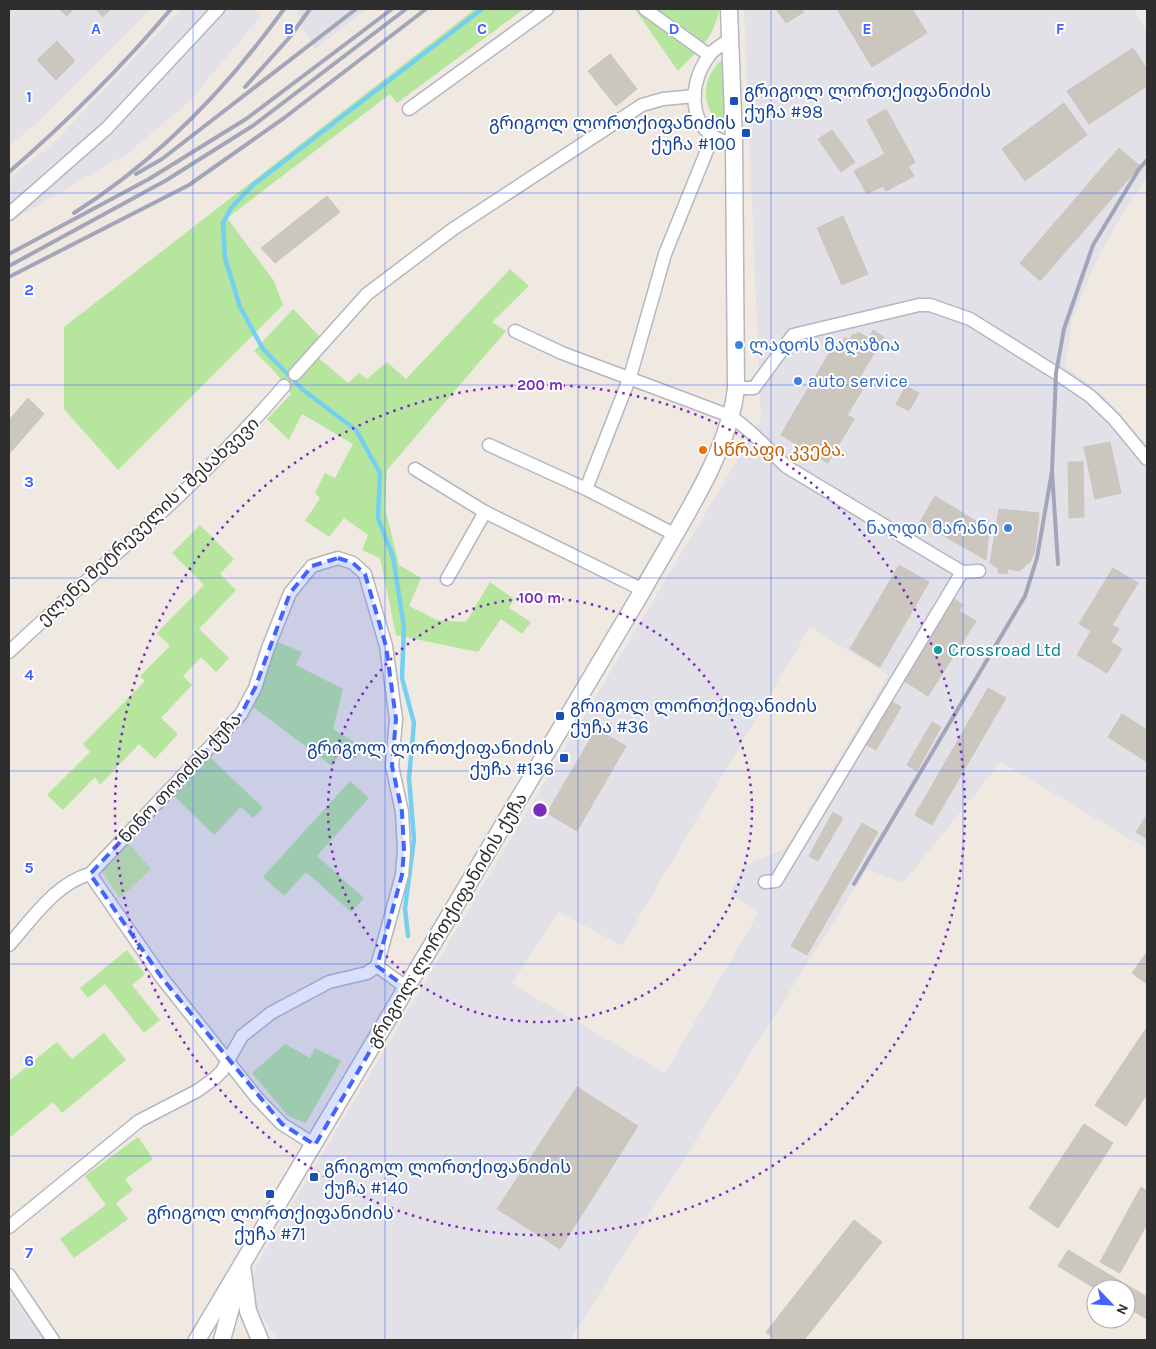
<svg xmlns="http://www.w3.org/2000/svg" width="1156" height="1349" viewBox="0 0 1156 1349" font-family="Karla,'Noto Sans Georgian',sans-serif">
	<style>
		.industrial { fill: #e3e1e8; fill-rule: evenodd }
		.green { fill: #b6e59e }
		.pitch { fill: #c9ec9a }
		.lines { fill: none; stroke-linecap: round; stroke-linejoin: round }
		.stream { stroke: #75cff0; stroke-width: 4.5 }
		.building { fill: #cbc7bf; stroke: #cbc5ba }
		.minor-casing { stroke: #b4b7c1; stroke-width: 15 }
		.tertiary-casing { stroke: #b4b7c1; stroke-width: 19 }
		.minor { stroke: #fff; stroke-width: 12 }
		.tertiary { stroke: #fff; stroke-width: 16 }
		.rail { stroke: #a3a6b8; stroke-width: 4 }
		.marked { fill: #4264fb; fill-opacity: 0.2; stroke: #4264fb; stroke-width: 4; stroke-dasharray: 10 6; stroke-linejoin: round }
		.grid { fill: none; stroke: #4264fb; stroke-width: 1; stroke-opacity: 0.55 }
		.ring { fill: none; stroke: #7b2cbf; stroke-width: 2.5; stroke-dasharray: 2.5 5 }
		.transit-dot { fill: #1a4fb4; stroke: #fff; stroke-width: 2 }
		.shop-dot { fill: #3f7fe0; stroke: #fff; stroke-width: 2 }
		.food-dot { fill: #e8710a; stroke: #fff; stroke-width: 2 }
		.culture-dot { fill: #0f9aa8; stroke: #fff; stroke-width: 2 }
		.labels { text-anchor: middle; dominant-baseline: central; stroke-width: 4; stroke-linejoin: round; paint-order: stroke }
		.transit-label { font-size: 18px; fill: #164399; stroke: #fff; text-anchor: start }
		.shop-label { font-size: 18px; fill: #366cbe; stroke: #fff; text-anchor: start }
		.food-label { font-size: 18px; fill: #c56008; stroke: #fff; text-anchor: start }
		.street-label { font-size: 18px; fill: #2e2e2e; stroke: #fff }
		.culture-label { font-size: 18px; fill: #0d838f; stroke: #fff; text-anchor: start }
		.grid-label { font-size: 16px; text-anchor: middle; font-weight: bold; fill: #4264fb; stroke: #fff; stroke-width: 4; stroke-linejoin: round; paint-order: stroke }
		.centre { fill: #7b2cbf; stroke: #fff; stroke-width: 2.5 }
		.ring-label { font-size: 15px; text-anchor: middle; font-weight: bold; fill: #7b2cbf; stroke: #fff; stroke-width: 4; stroke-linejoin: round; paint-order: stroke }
	</style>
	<rect width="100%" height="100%" fill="#efe9e1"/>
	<g class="industrial">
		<polygon points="9,9 151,9 41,119 9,146"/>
		<polygon points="181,9 254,9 261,16 188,103 128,153 9,222 9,179 53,143"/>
		<polygon points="298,9 367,9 315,49 300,24"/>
		<path d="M744,9H1138L1135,11L1147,30V179L1128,204L1096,261L1072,320L1065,366L1104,396L1147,445V849L1001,762L903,883L867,869L570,1340H278L254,1305L251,1280L259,1260L761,420ZM810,627L888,675L786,848L744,866L730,894L759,912L665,1073L512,984L559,912L622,946Z"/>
		<polygon points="9,1291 45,1340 9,1340"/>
	</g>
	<g class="green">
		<polygon points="475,9 524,9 397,103 390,94 227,218 274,281 283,305 118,470 64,409 64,327"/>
		<path d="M635,9H719C715,38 697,51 678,71Z"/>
		<path d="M723,59L726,130C701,110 698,80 723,59Z"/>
		<polygon points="510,269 529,286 492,322 506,331 387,470 385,508 399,565 421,578 409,606 437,620 466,622 490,582 514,599 509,608 531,622 522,634 501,619 478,652 396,635 380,558 362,550 368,535 344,518 329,537 305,521 320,498 315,493 325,473 335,478 353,444 302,414 289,440 267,419 291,394 276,373 254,351 293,309 321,338 309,350 348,383 359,373 367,379 387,362 406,379"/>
		<polygon points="200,525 234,559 220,574 236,590 199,629 229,658 216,672 201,657 183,676 192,685 161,718 178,734 155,759 139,744 100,785 95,777 63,810 47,795 90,752 83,744 145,681 140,676 170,646 157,633 204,585 172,553"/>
		<polygon points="278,642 302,652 296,665 343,689 333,729 364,748 355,759 342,750 332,766 253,707"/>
		<polygon points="210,757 263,808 253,818 241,807 214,835 173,795"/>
		<polygon points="350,781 369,798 317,856 364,898 351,912 306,872 284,896 263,877"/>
		<polygon points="127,950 145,974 132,985 160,1020 144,1033 105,984 88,998 80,988"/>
		<polygon points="104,1033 126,1060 62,1113 53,1102 9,1138 9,1081 57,1042 72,1059"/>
		<polygon points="285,1044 310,1058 315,1048 341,1061 306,1123 288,1116 252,1073"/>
		<polygon points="138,1137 153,1159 125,1179 133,1190 116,1203 128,1219 74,1258 60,1239 106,1205 85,1176"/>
	</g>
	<polygon class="pitch" points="129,844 151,869 120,898 102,871"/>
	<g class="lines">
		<polyline class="stream" points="408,936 405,909 414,839 409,778 414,723 402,678 404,627 393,557 378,518 380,473 356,430 302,389 263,349 240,307 225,258 223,223 231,208 253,185 482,9"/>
	</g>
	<g class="building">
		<polygon points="59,9 74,9 67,16"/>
		<polygon points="96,9 111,9 103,17"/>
		<polygon points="776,9 802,9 804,12 786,23"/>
		<polygon points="837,9 912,9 927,33 872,67"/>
		<polygon points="57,41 75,61 56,80 37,60"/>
		<polygon points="1133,48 1147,69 1147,86 1089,124 1067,91"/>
		<polygon points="610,54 637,89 616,106 588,71"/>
		<polygon points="1064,103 1087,135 1025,181 1002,149"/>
		<polygon points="886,109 915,162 908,166 914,176 886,191 883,186 867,194 854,171 885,154 867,120"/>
		<polygon points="832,130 855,162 841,172 818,139"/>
		<polygon points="1119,148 1140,166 1040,281 1020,263"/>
		<polygon points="327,196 340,212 275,263 261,248"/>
		<polygon points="843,216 868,274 842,285 817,228"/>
		<polygon points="873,330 884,337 867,365 839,348 845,337 850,340 853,334 856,335 858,332 869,338"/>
		<polygon points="834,345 867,365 821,444 787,424"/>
		<polygon points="856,385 863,389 847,415 854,419 828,463 781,435 787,424 821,444"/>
		<polygon points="906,386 919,393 909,411 896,404"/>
		<polygon points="28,398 44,414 9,454 9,420"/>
		<polygon points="1110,442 1121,493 1095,499 1084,447"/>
		<polygon points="1068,462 1083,462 1084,517 1069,518"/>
		<polygon points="935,496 989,529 986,560 920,522"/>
		<polygon points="999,509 1039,513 1035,550 1030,562 1019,571 1008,569 1007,574 998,573 998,568 990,563"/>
		<polygon points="899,565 929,582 880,667 850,649"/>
		<polygon points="1113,568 1138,583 1112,625 1119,629 1111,642 1122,649 1107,673 1077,655 1091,631 1079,624"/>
		<polygon points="952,597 963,605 959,611 976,621 928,696 901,679"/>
		<polygon points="988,688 1006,698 932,825 915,815"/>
		<polygon points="891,701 901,707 876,750 867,745"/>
		<polygon points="1122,714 1147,730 1147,762 1108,737"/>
		<polygon points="932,722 941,727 917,771 907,765"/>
		<polygon points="596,729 626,746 577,831 547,813"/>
		<polygon points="833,812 843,818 818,861 809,856"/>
		<polygon points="1147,815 1147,839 1136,832"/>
		<polygon points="862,823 878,832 807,955 791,946"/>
		<polygon points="1147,952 1147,984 1132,973"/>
		<polygon points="1147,1027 1147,1094 1126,1126 1095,1105"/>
		<polygon points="577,1087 638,1126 560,1249 497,1209"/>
		<polygon points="1084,1124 1113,1143 1058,1228 1029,1208"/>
		<polygon points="1141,1187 1147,1191 1147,1224 1120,1273 1100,1262"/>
		<polygon points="854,1220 882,1242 804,1340 770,1340 772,1337 766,1332"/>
		<polygon points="1068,1250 1147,1297 1147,1319 1126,1307 1126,1289 1096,1289 1058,1266"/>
	</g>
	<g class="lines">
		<defs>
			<g id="minor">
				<polyline points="645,9 709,55"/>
				<path d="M730,39C724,44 713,49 709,56C685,87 689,139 734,143"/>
				<polyline points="409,109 547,9"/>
				<polyline points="9,214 107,128 218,9"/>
				<path d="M515,331L562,353L730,416C752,430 768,450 787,467L962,572L979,571"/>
				<polyline points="295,374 367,294 453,229 642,105 663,99 695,96"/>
				<polyline points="736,388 754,388 793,335 919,305 930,305 970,319 1056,373 1090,396 1114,419 1147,459"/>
				<polyline points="489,445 586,489 674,534"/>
				<polyline points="415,469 485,512 643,590"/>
				<polyline points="586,489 630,377 665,254 712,138"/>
				<polyline points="447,579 485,512"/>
				<path d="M9,652C101,565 201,484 284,386"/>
				<polyline points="90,874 162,978 257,1098 282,1124 315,1145"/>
				<polyline points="765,882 776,881 962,572"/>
				<path d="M9,945C32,919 56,883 90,874L241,714L255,688L268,648L290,593L312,566L338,558L353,563L365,574L386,646L396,719L392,766L402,812L404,850L402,875L377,966L407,988"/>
				<polyline points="9,1227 139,1121 197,1091 215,1078 222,1071 242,1036 271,1013 329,982 367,973 377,966"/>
				<polyline points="9,1275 53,1340"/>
			</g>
			<g id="tertiary">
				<polyline points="242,1265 248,1311 260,1340"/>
				<path d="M197,1340L643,590C675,531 729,455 736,388L734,143L729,9"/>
				<polyline points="222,1340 238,1282"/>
			</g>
		</defs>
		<use href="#minor" class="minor-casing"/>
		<use href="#tertiary" class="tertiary-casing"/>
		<use href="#minor" class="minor"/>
		<use href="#tertiary" class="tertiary"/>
		<g class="rail">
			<polyline points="245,87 289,38 310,9"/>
			<path d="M9,172C69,120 120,69 171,9"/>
			<polyline points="136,174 162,159 356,9"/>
			<path d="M74,213C158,160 227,88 284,9"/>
			<polyline points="9,254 149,179 246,119 392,9"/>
			<polyline points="9,266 165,181 254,125 406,9"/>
			<polyline points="9,277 189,185 284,118 426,9"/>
			<polyline points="1058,564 1052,471 1056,373 1064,329 1093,245 1139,169 1147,160"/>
			<polyline points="854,884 1025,596 1037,558 1052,471"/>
		</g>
	</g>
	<path class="marked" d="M338,558L353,563L365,574L386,646L396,719L392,766L402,812L404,850L402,875L377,966L407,988L315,1145L282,1124L162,978L90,874L241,714L255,688L290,593L312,566Z"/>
	<path class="grid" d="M193,9V1340M385,9V1340M578,9V1340M771,9V1340M963,9V1340M9,193H1147M9,385H1147M9,578H1147M9,771H1147M9,964H1147M9,1156H1147"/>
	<g class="ring">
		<circle cx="540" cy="810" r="212"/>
		<circle cx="540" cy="810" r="425"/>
	</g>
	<g class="transit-dot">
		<rect x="729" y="96" width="10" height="10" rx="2.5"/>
		<rect x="741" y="128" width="10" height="10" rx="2.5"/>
		<rect x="555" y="711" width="10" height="10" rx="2.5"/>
		<rect x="559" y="753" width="10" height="10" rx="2.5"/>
		<rect x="309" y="1172" width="10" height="10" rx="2.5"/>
		<rect x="265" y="1189" width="10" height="10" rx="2.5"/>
	</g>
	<g class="shop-dot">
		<circle cx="739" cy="345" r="5"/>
		<circle cx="798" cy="381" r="5"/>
		<circle cx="1008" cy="528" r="5"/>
	</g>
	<circle class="food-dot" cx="703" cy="450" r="5"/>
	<circle class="culture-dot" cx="938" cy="650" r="5"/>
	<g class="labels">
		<g class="transit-label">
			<text x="744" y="91">გრიგოლ ლორთქიფანიძის<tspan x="744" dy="21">ქუჩა #98</tspan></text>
			<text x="736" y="123" text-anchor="end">გრიგოლ ლორთქიფანიძის<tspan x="736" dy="21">ქუჩა #100</tspan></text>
			<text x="570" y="706">გრიგოლ ლორთქიფანიძის<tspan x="570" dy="21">ქუჩა #36</tspan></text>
			<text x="554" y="748" text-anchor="end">გრიგოლ ლორთქიფანიძის<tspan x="554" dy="21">ქუჩა #136</tspan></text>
			<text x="324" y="1167">გრიგოლ ლორთქიფანიძის<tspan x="324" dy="21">ქუჩა #140</tspan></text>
			<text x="270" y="1213" text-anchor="middle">გრიგოლ ლორთქიფანიძის<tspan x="270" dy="21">ქუჩა #71</tspan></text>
		</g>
		<g class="shop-label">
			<text x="749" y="345">ლადოს მაღაზია</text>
			<text x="808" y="381">auto service</text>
			<text x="998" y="528" text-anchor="end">ნაღდი მარანი</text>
		</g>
		<g class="food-label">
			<text x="713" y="450">სწრაფი კვება.</text>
		</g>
		<g class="street-label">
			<text transform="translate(148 521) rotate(-43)">ელენე მეტრეველის I შესახვევი</text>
			<text transform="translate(180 778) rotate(-47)">ნინო თოიძის ქუჩა</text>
			<text transform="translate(447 920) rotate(-59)">გრიგოლ ლორთქიფანიძის ქუჩა</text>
		</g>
		<g class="culture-label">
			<text x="948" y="650">Crossroad Ltd</text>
		</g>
	</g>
	<g class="grid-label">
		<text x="96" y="34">A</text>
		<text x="289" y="34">B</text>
		<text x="482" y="34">C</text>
		<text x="674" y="34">D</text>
		<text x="867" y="34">E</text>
		<text x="1060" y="34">F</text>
		<text x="29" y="102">1</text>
		<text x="29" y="295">2</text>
		<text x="29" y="487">3</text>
		<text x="29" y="680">4</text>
		<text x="29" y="873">5</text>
		<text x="29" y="1066">6</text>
		<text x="29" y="1258">7</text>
	</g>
	<circle cx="540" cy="810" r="8" class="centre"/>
	<g class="ring-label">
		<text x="540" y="390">200 m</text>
		<text x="540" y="603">100 m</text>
	</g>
	<rect width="1156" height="1349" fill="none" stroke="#2e2e2e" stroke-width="20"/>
	<g transform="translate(1111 1304) rotate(115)"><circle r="24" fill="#ffffff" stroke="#ababab"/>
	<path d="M0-4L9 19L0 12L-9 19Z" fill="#4264fb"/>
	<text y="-8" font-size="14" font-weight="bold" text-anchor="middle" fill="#2e2e2e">N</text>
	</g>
</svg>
